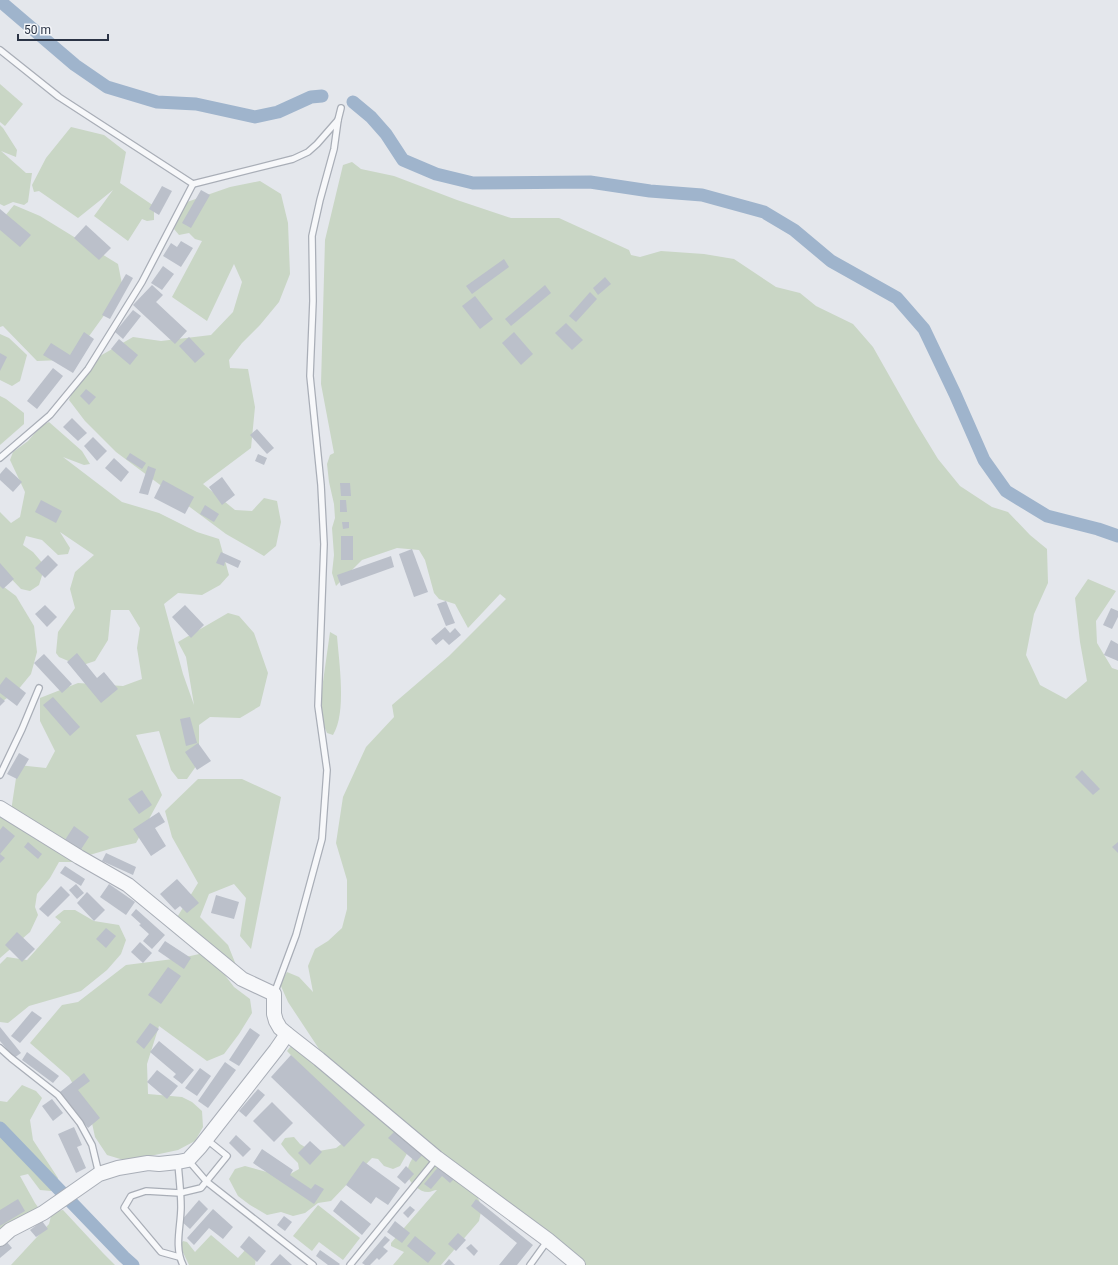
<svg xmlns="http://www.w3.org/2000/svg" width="1118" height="1265" viewBox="0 0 1118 1265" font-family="Roboto,sans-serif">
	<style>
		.green { fill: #c9d6c5 }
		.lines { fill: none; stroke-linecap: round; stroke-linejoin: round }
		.canal { stroke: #9fb4cc; stroke-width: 13 }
		.building { fill: #bbc0ca }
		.service-casing { stroke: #a9aeb7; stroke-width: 8 }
		.tertiary-casing { stroke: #a9aeb7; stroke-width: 16 }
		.service { stroke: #f7f8fa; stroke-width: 5.5 }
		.tertiary { stroke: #f7f8fa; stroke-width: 14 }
	</style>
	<rect width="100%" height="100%" fill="#e4e7ec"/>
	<g class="green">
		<polygon points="0,84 23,104 5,126 0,122"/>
		<polygon points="0,125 3,128 17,150 16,157 1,151 26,173 32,173 28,202 24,205 13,202 4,206 0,204"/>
		<polygon points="71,127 104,135 126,152 120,183 154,206 154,220 147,221 142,219 128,241 94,216 113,190 78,218 39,191 34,192 32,185 46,158"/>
		<polygon points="352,162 361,169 394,176 457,200 511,218 559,218 629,250 631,255 640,257 661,251 704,254 734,259 776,287 800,293 816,306 853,324 873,347 916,423 938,459 960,486 992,507 1008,512 1030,535 1047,549 1048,583 1034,614 1026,655 1040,685 1066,699 1087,681 1080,642 1075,598 1088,579 1116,591 1096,621 1097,643 1112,668 1118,670 1118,1265 570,1265 329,1064 288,1002 280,984 287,972 299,977 313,992 308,966 315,949 328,941 342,928 347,909 347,880 336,843 343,797 366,747 394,717 392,705 449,656 506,599 500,594 468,628 455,604 439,599 434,593 425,560 419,550 397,548 362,560 336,586 332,573 334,555 332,528 335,518 334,504 329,482 327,464 330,455 334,453 321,384 325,240 343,165"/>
		<polygon points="260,181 281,194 288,223 290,274 279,302 260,325 242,343 229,360 230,368 248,369 255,407 251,448 203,484 235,510 252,511 264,498 277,501 281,522 276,546 264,556 226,534 116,452 85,421 69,400 72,393 100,356 133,337 161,341 211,335 233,312 242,282 234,264 207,321 172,297 202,241 195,239 189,233 179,235 174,229 187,202 230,187"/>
		<polygon points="14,205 40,216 118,264 123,289 74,357 62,360 37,361 3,326 0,327 0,222"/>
		<polygon points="0,334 9,338 27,355 20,381 12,386 0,380"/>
		<polygon points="0,396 6,399 24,413 24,424 0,445"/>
		<polygon points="49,422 82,451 90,464 84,465 63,457 122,502 159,513 197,532 219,539 229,575 220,585 202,595 178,593 164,604 183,674 194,705 186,657 178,642 228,613 239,616 254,633 268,673 260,706 240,718 210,717 199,725 199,762 187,779 178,779 171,770 159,731 136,735 162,795 136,843 113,848 83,857 11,811 18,765 46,768 55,751 40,721 40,698 78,683 123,686 142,679 137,648 140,628 129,610 111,610 108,640 95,661 80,666 59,657 56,653 58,632 75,608 70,589 75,572 94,555 60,532 70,548 68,554 58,555 42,540 26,536 23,545 33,552 45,566 39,585 30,591 21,589 0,567 0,512 11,523 20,517 25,492 10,460 13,452 28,441 41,426"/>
		<polygon points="0,584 16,596 34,626 37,652 31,674 17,691 0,703"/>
		<path d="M330,632L337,636C339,663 347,713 333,735L327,733L323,723L320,703Z"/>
		<polygon points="198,779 242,779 281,797 251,949 240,936 246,898 234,884 209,894 200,917 228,945 236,965 229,969 176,919 198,883 172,837 165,811"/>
		<polygon points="0,813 79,862 59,862 50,878 37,894 35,907 38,915 30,932 0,958"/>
		<polygon points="64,910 75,910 94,921 119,925 126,940 121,954 107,970 81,991 29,1006 8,1023 0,1022 0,964 7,957 27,960 61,922 55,917"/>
		<polygon points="204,953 214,961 234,987 250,999 252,1013 239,1034 224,1054 207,1061 159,1026 147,1064 148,1094 182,1097 192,1102 202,1111 203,1127 195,1141 178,1150 127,1161 107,1155 95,1137 90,1114 69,1077 30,1043 62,1005 78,1002 126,965 181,958"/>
		<polygon points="291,1046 403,1134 409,1150 400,1166 393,1169 384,1166 378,1159 372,1158 331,1201 318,1203 305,1213 293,1216 281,1212 267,1215 250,1205 238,1196 229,1179 235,1169 245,1166 285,1177 299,1169 298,1163 288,1153 281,1144 285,1138 294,1137 300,1144 313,1152 336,1148 361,1129 287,1051"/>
		<polygon points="22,1085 36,1091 42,1098 30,1120 33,1140 58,1178 51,1191 40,1190 28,1174 20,1176 35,1203 40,1210 0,1246 0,1101 7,1102"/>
		<path d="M419,1148L477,1196L482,1207L479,1221L441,1265H393L404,1252L391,1246V1243L437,1190C434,1190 431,1192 428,1192C423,1192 420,1190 416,1187C400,1174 410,1162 419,1148Z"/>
		<polygon points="318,1205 360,1238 343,1260 319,1242 312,1251 293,1236"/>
		<polygon points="63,1210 103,1253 115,1265 11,1265 49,1224 52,1212"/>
		<polygon points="211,1235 238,1258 247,1248 256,1258 255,1265 189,1265 180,1246 183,1241 187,1242 195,1252"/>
	</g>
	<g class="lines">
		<g class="canal">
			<polyline points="0,1 75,65 107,87 157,102 196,104 255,117 278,112 311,97 322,96"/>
			<polyline points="353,102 371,117 386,134 403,160 436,174 473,183 590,182 650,191 702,195 764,212 794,230 831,261 897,298 924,329 955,394 984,460 1006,491 1047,516 1098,529 1118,536"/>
			<polyline points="0,1128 124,1257 133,1265"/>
		</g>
	</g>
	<g class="building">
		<polygon points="162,186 172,191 159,215 149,209"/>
		<polygon points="201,190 210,195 191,228 182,223"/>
		<polygon points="0,209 31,235 20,247 0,230"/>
		<polygon points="86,225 111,248 99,260 74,238"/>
		<polygon points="181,241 193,248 181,267 163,256 171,243 177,247"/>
		<polygon points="504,259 509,267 472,294 466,286"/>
		<polygon points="163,266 174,274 162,290 151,283"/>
		<polygon points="126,274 133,278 110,319 102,315"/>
		<polygon points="605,277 611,284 598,295 593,288"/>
		<polygon points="152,285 163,295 156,302 187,331 175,344 133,305"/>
		<polygon points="545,285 551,293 511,326 505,319"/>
		<polygon points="590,292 597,299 576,322 569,316"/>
		<polygon points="475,296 493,319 480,329 462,306"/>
		<polygon points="133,310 141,316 123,339 115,332"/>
		<polygon points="566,323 583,340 572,350 555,333"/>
		<polygon points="84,332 94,339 73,373 43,355 51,343 70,355"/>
		<polygon points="514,332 533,354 521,365 502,343"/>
		<polygon points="189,337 205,354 195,363 179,346"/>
		<polygon points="119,339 138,355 130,365 111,349"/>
		<polygon points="0,353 7,357 0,371"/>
		<polygon points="53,368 63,376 37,409 27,401"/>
		<polygon points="86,389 96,397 89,405 80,396"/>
		<polygon points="72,418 87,433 78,441 63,427"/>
		<polygon points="257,429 274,448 267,454 250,435"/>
		<polygon points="93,437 107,451 97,461 84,446"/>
		<polygon points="130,453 146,463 142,469 126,459"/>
		<polygon points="258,454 267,458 264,465 255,461"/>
		<polygon points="114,458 129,472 121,482 105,468"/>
		<polygon points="148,466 156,469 148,495 139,493"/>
		<polygon points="6,467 22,482 13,492 0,480 0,474"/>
		<polygon points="222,477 235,495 222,505 209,487"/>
		<polygon points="163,480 194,497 185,514 154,498"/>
		<polygon points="340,483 350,483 351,496 341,496"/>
		<polygon points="41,500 62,511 56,523 35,512"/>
		<polygon points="340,500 346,500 347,512 340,512"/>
		<polygon points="205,505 219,514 214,522 200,514"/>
		<polygon points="342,522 349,522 349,528 343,529"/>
		<rect x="341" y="536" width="12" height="24"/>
		<polygon points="412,549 428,592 414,597 399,554"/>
		<polygon points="221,552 241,561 238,568 225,562 224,566 216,563"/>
		<polygon points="48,555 58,565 45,578 35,568"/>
		<polygon points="391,556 394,567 341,586 337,575"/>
		<polygon points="0,563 14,579 3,589 0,586"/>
		<polygon points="446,601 455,623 446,626 437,604"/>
		<polygon points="45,605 57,617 47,627 35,614"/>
		<polygon points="185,605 204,625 191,638 172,617"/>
		<polygon points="1111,608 1118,611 1118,617 1112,629 1103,625"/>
		<polygon points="445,627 450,633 455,628 461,635 449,645 443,639 436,645 431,639"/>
		<polygon points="1111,640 1118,644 1118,661 1104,655"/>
		<polygon points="77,653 97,678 104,672 118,689 101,703 67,662"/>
		<polygon points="44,654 72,684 62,693 34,663"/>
		<polygon points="6,677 26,693 17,706 0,693 0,685"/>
		<polygon points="0,697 5,701 0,706"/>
		<polygon points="53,697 80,727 70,736 43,705"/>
		<polygon points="190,717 197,743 186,746 180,719"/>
		<polygon points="198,743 211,761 197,770 185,752"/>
		<polygon points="19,753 29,759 17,779 7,774"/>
		<polygon points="1082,770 1100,789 1093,795 1075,777"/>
		<polygon points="142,790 152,805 139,814 128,799"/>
		<polygon points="159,812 165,822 155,828 166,846 151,856 133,829"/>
		<polygon points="3,826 15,836 0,854 5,858 0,863 0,830"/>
		<polygon points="74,826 89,837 80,851 65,840"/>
		<polygon points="28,842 42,854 38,859 24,847"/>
		<polygon points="1118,842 1118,853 1112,847"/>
		<polygon points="106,853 136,867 133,875 102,861"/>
		<polygon points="65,866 85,879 81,886 60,873"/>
		<polygon points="177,879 199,903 187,913 180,906 175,910 160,894"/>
		<polygon points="76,884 84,893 77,899 69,890"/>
		<polygon points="109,884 135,902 126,915 100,897"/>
		<polygon points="61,886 70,895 48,917 39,909"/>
		<polygon points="87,892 105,910 94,921 77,903"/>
		<polygon points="216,895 239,902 234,919 211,913"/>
		<polygon points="136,909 165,935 152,949 143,941 149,934 139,925 141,924 131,915"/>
		<polygon points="106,928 116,936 106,948 96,939"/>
		<polygon points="17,932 35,949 22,962 5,945"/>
		<polygon points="165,941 191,958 184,969 158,951"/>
		<polygon points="140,942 152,953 143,963 131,952"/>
		<polygon points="168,967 181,976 161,1004 148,995"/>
		<polygon points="32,1011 42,1018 20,1043 11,1036"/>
		<polygon points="150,1023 159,1029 144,1049 136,1042"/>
		<polygon points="0,1027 21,1053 14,1058 0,1041"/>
		<polygon points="250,1028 260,1035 239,1066 229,1060"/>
		<polygon points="159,1041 194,1070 182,1084 173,1077 176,1074 150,1052"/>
		<polygon points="27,1052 59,1076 53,1083 22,1060"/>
		<polygon points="291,1055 365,1125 344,1147 271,1077"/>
		<polygon points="225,1062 236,1070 208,1108 198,1101"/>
		<polygon points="200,1068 211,1076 197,1096 185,1088"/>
		<polygon points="157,1070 178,1086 167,1099 147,1082"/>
		<polygon points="84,1073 90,1081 78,1090 100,1118 88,1128 60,1092"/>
		<polygon points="258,1089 265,1095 246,1117 239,1111"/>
		<polygon points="52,1099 63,1113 53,1121 42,1106"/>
		<polygon points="272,1102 293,1123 274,1142 253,1121"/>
		<polygon points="74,1127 82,1145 77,1147 86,1168 76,1173 58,1134"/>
		<polygon points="394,1132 422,1155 416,1162 388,1138"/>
		<polygon points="236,1135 251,1149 243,1157 229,1143"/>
		<polygon points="310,1141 322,1152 310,1165 298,1153"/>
		<polygon points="262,1149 293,1170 290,1175 311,1189 315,1184 324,1189 314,1204 253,1163"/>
		<polygon points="363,1161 400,1188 388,1205 376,1197 371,1204 346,1185"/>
		<polygon points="406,1166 414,1174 405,1184 397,1177"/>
		<polygon points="439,1166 454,1179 450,1183 442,1176 431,1189 424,1184"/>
		<polygon points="18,1199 25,1211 0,1226 0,1210"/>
		<polygon points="476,1199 533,1245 517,1265 499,1265 517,1243 471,1206"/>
		<polygon points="199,1200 208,1209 190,1229 181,1221"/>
		<polygon points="341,1200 371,1224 362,1235 333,1211"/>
		<polygon points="410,1206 415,1210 408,1218 403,1213"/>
		<polygon points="213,1209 233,1227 223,1239 209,1228 194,1245 187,1238"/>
		<polygon points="284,1216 292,1222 285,1231 277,1225"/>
		<polygon points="42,1221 48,1229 36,1237 30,1230"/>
		<polygon points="395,1221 410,1233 402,1243 387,1232"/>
		<polygon points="458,1233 466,1240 456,1251 448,1244"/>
		<polygon points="249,1236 266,1251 257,1262 240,1247"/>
		<polygon points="385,1236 390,1240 383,1247 388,1251 379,1260 377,1258 370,1265 365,1265 362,1263"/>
		<polygon points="415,1236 436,1253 428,1263 407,1246"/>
		<polygon points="6,1241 12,1248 0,1258 0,1246"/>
		<polygon points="471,1244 478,1251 474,1256 466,1248"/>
		<polygon points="320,1250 340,1264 339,1265 328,1265 316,1256"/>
		<polygon points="280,1254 292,1265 270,1265"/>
		<polygon points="449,1259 455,1265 444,1265"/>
	</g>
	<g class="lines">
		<defs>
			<g id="service">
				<polyline points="0,50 59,97 193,184 142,282 88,369 50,415 0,458"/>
				<polyline points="338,120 341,108"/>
				<polyline points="193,184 293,159 308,152 317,144 338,120 334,149 320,200 312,236 313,301 310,376 321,485 324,544 318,706 327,770 322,839 296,935 274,994"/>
				<polyline points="0,775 22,729 39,688"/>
				<polyline points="0,1048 11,1058 58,1095 80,1123 92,1145 99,1174"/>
				<polyline points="188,1160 207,1182 313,1265"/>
				<path d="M178,1163C179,1177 181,1192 181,1207C181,1226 174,1247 183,1265"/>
				<polyline points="179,1257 161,1252 124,1208 131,1196 146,1191 180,1193 201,1188 227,1156 206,1139"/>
				<polyline points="350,1265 437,1158"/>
				<polyline points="530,1265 548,1240"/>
			</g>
			<g id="tertiary">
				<polyline points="0,808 79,857 128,885 242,979 274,994 274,1014 276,1021 280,1028 287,1034 319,1059 437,1158 548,1240 578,1265"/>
				<polyline points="0,1239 10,1230 43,1213 99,1174 118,1168 148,1163 159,1164 178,1162 188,1160 200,1147 276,1050 287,1034"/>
			</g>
		</defs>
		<use href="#service" class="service-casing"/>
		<use href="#tertiary" class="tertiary-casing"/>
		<use href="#service" class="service"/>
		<use href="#tertiary" class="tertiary"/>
	</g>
	<path d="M18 34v6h90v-6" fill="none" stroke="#2b3445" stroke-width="2"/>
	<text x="24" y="34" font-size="12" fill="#2b3445" stroke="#f4f6f9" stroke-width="3" paint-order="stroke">50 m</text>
</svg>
